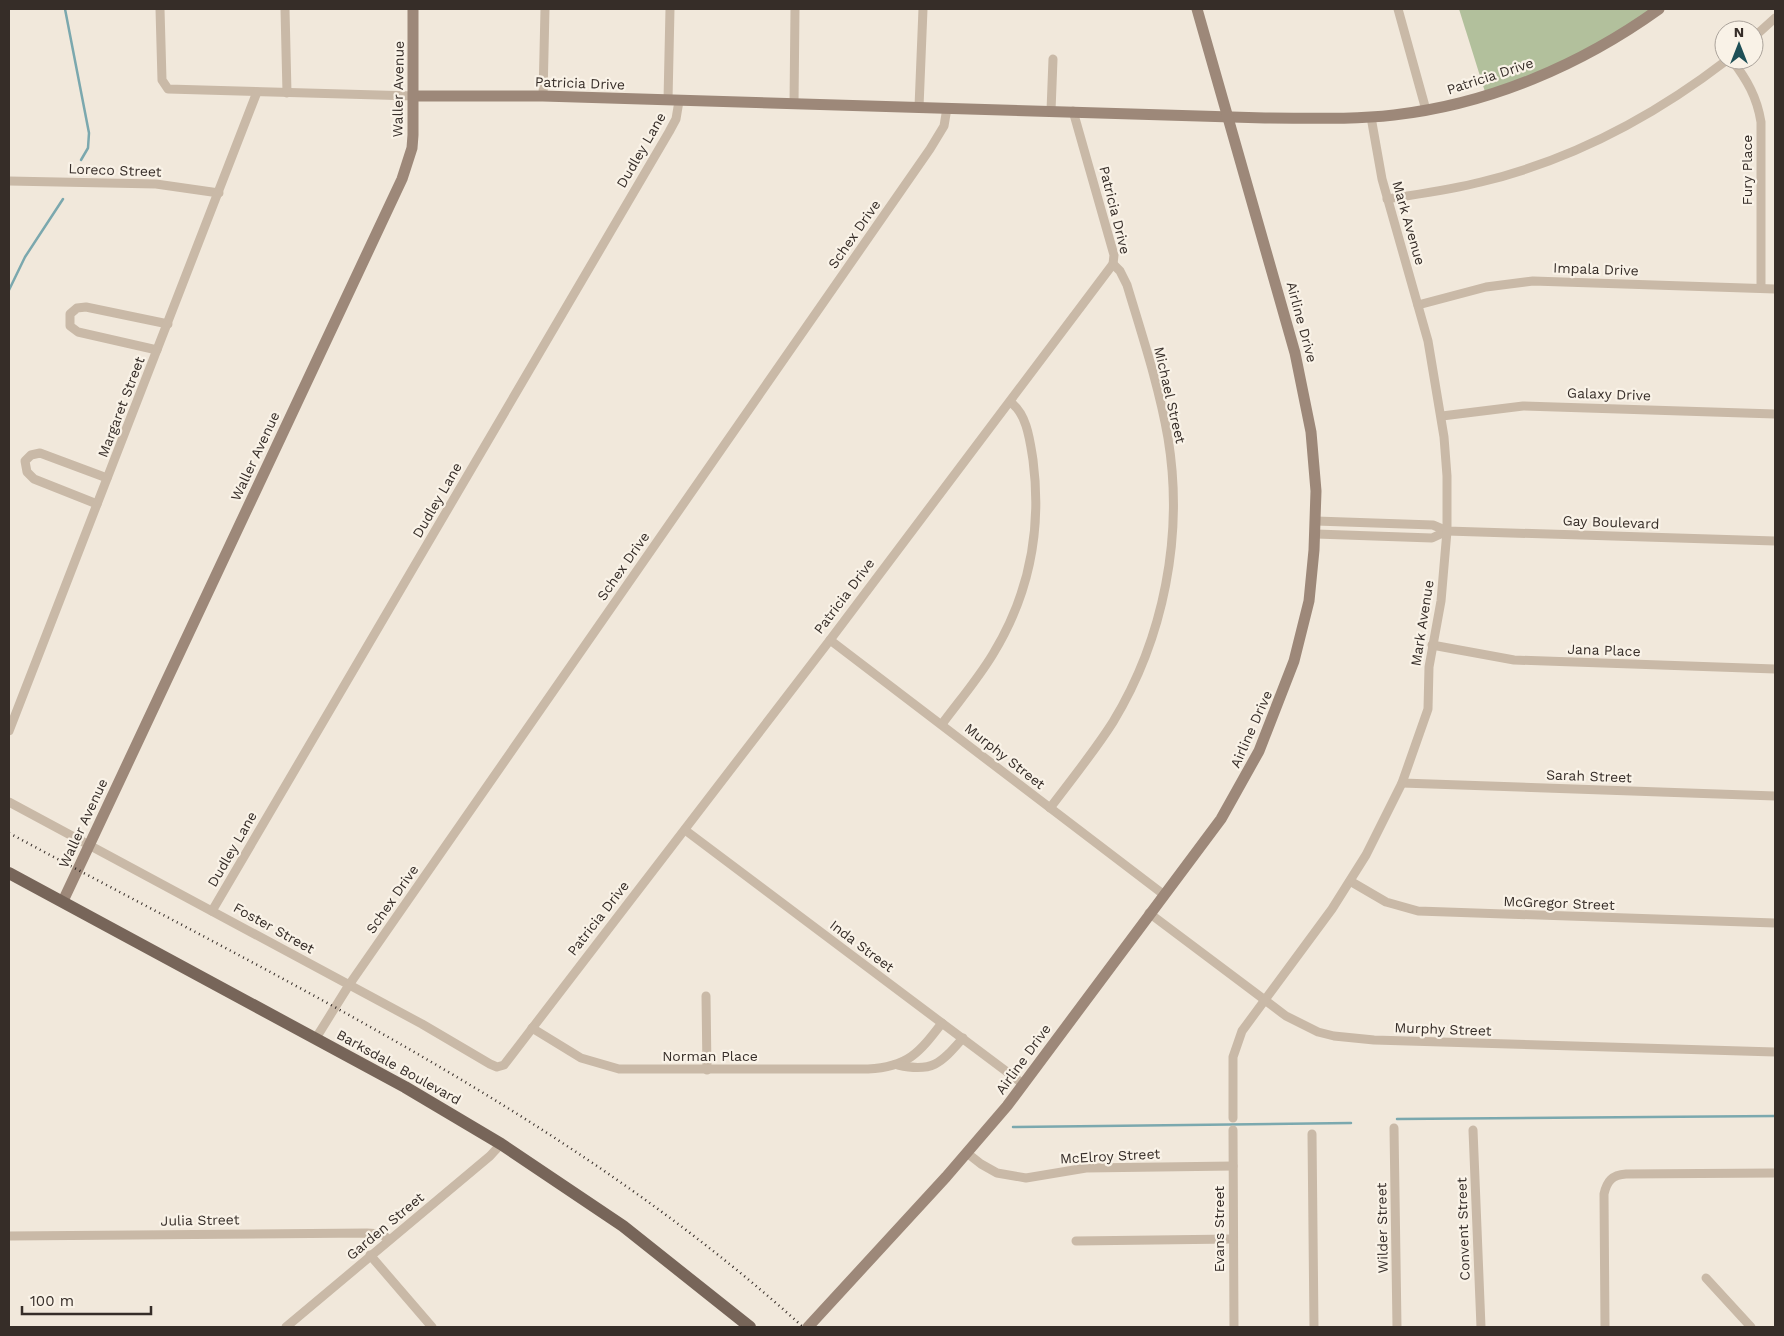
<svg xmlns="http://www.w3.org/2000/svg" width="1784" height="1336" viewBox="0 0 1784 1336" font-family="'Work Sans',sans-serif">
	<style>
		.green { fill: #b2c09c }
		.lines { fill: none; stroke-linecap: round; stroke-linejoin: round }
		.stream { stroke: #7ba8ae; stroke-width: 2.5 }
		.street { stroke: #c9b9a7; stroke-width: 9 }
		.secondary { stroke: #9d8879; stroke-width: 11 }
		.primary { stroke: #776559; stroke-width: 12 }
		.rail { stroke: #362d28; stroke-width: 2.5; stroke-dasharray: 1 4; stroke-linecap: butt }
		.labels { text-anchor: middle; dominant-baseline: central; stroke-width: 4.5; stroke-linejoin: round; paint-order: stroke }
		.street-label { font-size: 14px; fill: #362d28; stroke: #f9f2e7 }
	</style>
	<rect width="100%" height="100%" fill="#f1e8db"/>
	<polygon class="green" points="1459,9 1657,9 1580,58 1486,95"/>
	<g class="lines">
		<g class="stream">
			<polyline points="65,9 89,133 88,148 81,160"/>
			<polyline points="9,290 25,257 63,199"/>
			<polyline points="1397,1119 1775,1116"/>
			<polyline points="1013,1127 1351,1123"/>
		</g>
		<g class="street">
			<polyline points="160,9 162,80 168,89 414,96"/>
			<polyline points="285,9 287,93"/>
			<polyline points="1398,9 1426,110"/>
			<polyline points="1754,37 1775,18"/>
			<path d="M1732,60C1747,80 1757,97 1761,122V288"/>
			<polyline points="543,96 545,9"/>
			<polyline points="668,100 670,9"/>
			<polyline points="794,104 795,9"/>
			<polyline points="919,107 923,9"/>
			<polyline points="1051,111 1053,59"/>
			<polyline points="9,181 156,184 219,193"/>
			<path d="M1387,199C1418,194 1450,190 1481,182C1572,160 1653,117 1727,60"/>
			<polyline points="1418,305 1486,287 1533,281 1775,289"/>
			<polyline points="157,350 78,332 70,326 70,314 77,308 86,307 168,324"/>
			<polyline points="1442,416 1523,406 1775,414"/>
			<polyline points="97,504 34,479 27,472 25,461 31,455 40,453 107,478"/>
			<polyline points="1316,521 1433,525 1447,531 1775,541"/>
			<polyline points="1316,534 1432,538 1447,531"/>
			<polyline points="830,640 1163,894"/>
			<polyline points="1432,645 1514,660 1775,669"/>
			<path d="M942,724C959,701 978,679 993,654C1029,595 1042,529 1033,460C1030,441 1027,413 1010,402"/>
			<polyline points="9,731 257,92"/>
			<polyline points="1402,783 1775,796"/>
			<polyline points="9,802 422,1024 490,1064 497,1067 504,1065 830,640 1113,264 1114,255 1073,111"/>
			<path d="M1050,808C1071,780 1094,752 1113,722C1164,638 1184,535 1168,438C1159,386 1142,335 1127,285L1120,271L1113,264"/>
			<polyline points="685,830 1023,1084"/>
			<polyline points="1350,881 1386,902 1418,911 1775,923"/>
			<polyline points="212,911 669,132 676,119 679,101"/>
			<polyline points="1149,913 1286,1016 1318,1032 1334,1036 1374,1040 1775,1052"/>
			<polyline points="706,996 707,1070"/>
			<path d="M532,1028L581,1058L619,1069H868C908,1067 919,1053 942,1023"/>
			<polyline points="316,1038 349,985 930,149 944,126 947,108"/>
			<path d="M898,1065C933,1073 941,1063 963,1038"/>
			<polyline points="1233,1118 1233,1057 1242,1031 1332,909 1366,855 1402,783 1428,709 1429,667 1441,601 1447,531 1447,476 1444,437 1428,341 1382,179 1371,117"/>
			<polyline points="1394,1128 1397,1327"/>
			<polyline points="1233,1130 1234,1327"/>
			<polyline points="1473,1130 1481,1327"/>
			<polyline points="1312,1134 1314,1327"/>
			<polyline points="967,1153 981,1164 997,1173 1026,1178 1086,1168 1233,1166"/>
			<polyline points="9,1236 367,1233 382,1234 389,1240"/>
			<polyline points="1076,1241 1233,1239"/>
			<polyline points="370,1255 432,1327"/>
			<polyline points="1706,1278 1751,1327"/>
			<polyline points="286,1327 490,1156 501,1144"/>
			<path d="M1605,1327L1604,1194C1607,1181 1612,1175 1626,1174L1775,1173"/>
		</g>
		<g class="secondary">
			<path d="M414,96H543L1265,118C1308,118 1351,120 1394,115C1490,104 1581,65 1659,9"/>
			<polyline points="63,901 402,179 412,148 413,135 413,9"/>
			<polyline points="808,1327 946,1177 1007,1106 1221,819 1259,751 1294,661 1309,601 1314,550 1316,491 1311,432 1295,353 1197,9"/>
		</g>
		<polyline class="primary" points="9,873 405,1087 501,1144 623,1226 750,1327"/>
		<path class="rail" d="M9,833C283,981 571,1116 803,1327"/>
	</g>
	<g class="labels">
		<g class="street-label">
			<text transform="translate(1490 76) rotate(-18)">Patricia Drive</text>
			<text transform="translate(580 83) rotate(2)">Patricia Drive</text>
			<text transform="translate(398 89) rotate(-89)">Waller Avenue</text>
			<text transform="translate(641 150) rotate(-60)">Dudley Lane</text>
			<text transform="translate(115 170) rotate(2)">Loreco Street</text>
			<text transform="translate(1747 170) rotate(-90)">Fury Place</text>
			<text transform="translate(1115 210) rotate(76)">Patricia Drive</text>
			<text transform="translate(1409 223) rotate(74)">Mark Avenue</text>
			<text transform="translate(854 234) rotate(-55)">Schex Drive</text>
			<text transform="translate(1596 269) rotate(2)">Impala Drive</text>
			<text transform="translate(1302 322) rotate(75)">Airline Drive</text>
			<text transform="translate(1609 394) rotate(2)">Galaxy Drive</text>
			<text transform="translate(1170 395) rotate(77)">Michael Street</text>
			<text transform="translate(121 407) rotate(-69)">Margaret Street</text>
			<text transform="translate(255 456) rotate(-65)">Waller Avenue</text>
			<text transform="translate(437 500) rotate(-60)">Dudley Lane</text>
			<text transform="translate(1611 522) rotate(2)">Gay Boulevard</text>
			<text transform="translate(623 566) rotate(-55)">Schex Drive</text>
			<text transform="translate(844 596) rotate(-53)">Patricia Drive</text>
			<text transform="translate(1422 623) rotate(-81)">Mark Avenue</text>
			<text transform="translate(1604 650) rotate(2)">Jana Place</text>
			<text transform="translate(1251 729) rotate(-66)">Airline Drive</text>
			<text transform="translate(1005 756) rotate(38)">Murphy Street</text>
			<text transform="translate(1589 776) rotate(2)">Sarah Street</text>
			<text transform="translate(83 823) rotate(-65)">Waller Avenue</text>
			<text transform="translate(232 849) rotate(-60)">Dudley Lane</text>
			<text transform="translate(392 899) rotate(-55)">Schex Drive</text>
			<text transform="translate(1559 903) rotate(2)">McGregor Street</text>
			<text transform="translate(598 918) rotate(-52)">Patricia Drive</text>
			<text transform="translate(274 928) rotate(29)">Foster Street</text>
			<text transform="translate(862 946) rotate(37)">Inda Street</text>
			<text transform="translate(1443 1029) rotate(2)">Murphy Street</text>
			<text x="710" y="1056">Norman Place</text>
			<text transform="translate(1023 1059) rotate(-54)">Airline Drive</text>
			<text transform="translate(399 1067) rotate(29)">Barksdale Boulevard</text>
			<text transform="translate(1110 1156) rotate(-3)">McElroy Street</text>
			<text transform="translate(200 1220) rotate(-1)">Julia Street</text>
			<text transform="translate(385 1226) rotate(-40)">Garden Street</text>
			<text transform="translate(1382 1228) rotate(-91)">Wilder Street</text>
			<text transform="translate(1219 1229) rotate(-90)">Evans Street</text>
			<text transform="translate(1463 1229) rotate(-92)">Convent Street</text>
		</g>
	</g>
	<rect width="1784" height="1336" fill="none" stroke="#362d28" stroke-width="20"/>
	<g transform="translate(1739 45)"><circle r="24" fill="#f9f2e7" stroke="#aba39b"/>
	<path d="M0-4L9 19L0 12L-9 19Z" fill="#1e4f56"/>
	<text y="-8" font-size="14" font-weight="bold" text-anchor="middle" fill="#362d28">N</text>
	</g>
	<path d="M22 1306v8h129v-8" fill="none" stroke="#362d28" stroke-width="2.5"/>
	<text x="30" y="1306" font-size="15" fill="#362d28" stroke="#f9f2e7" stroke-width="4" paint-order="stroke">100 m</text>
</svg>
